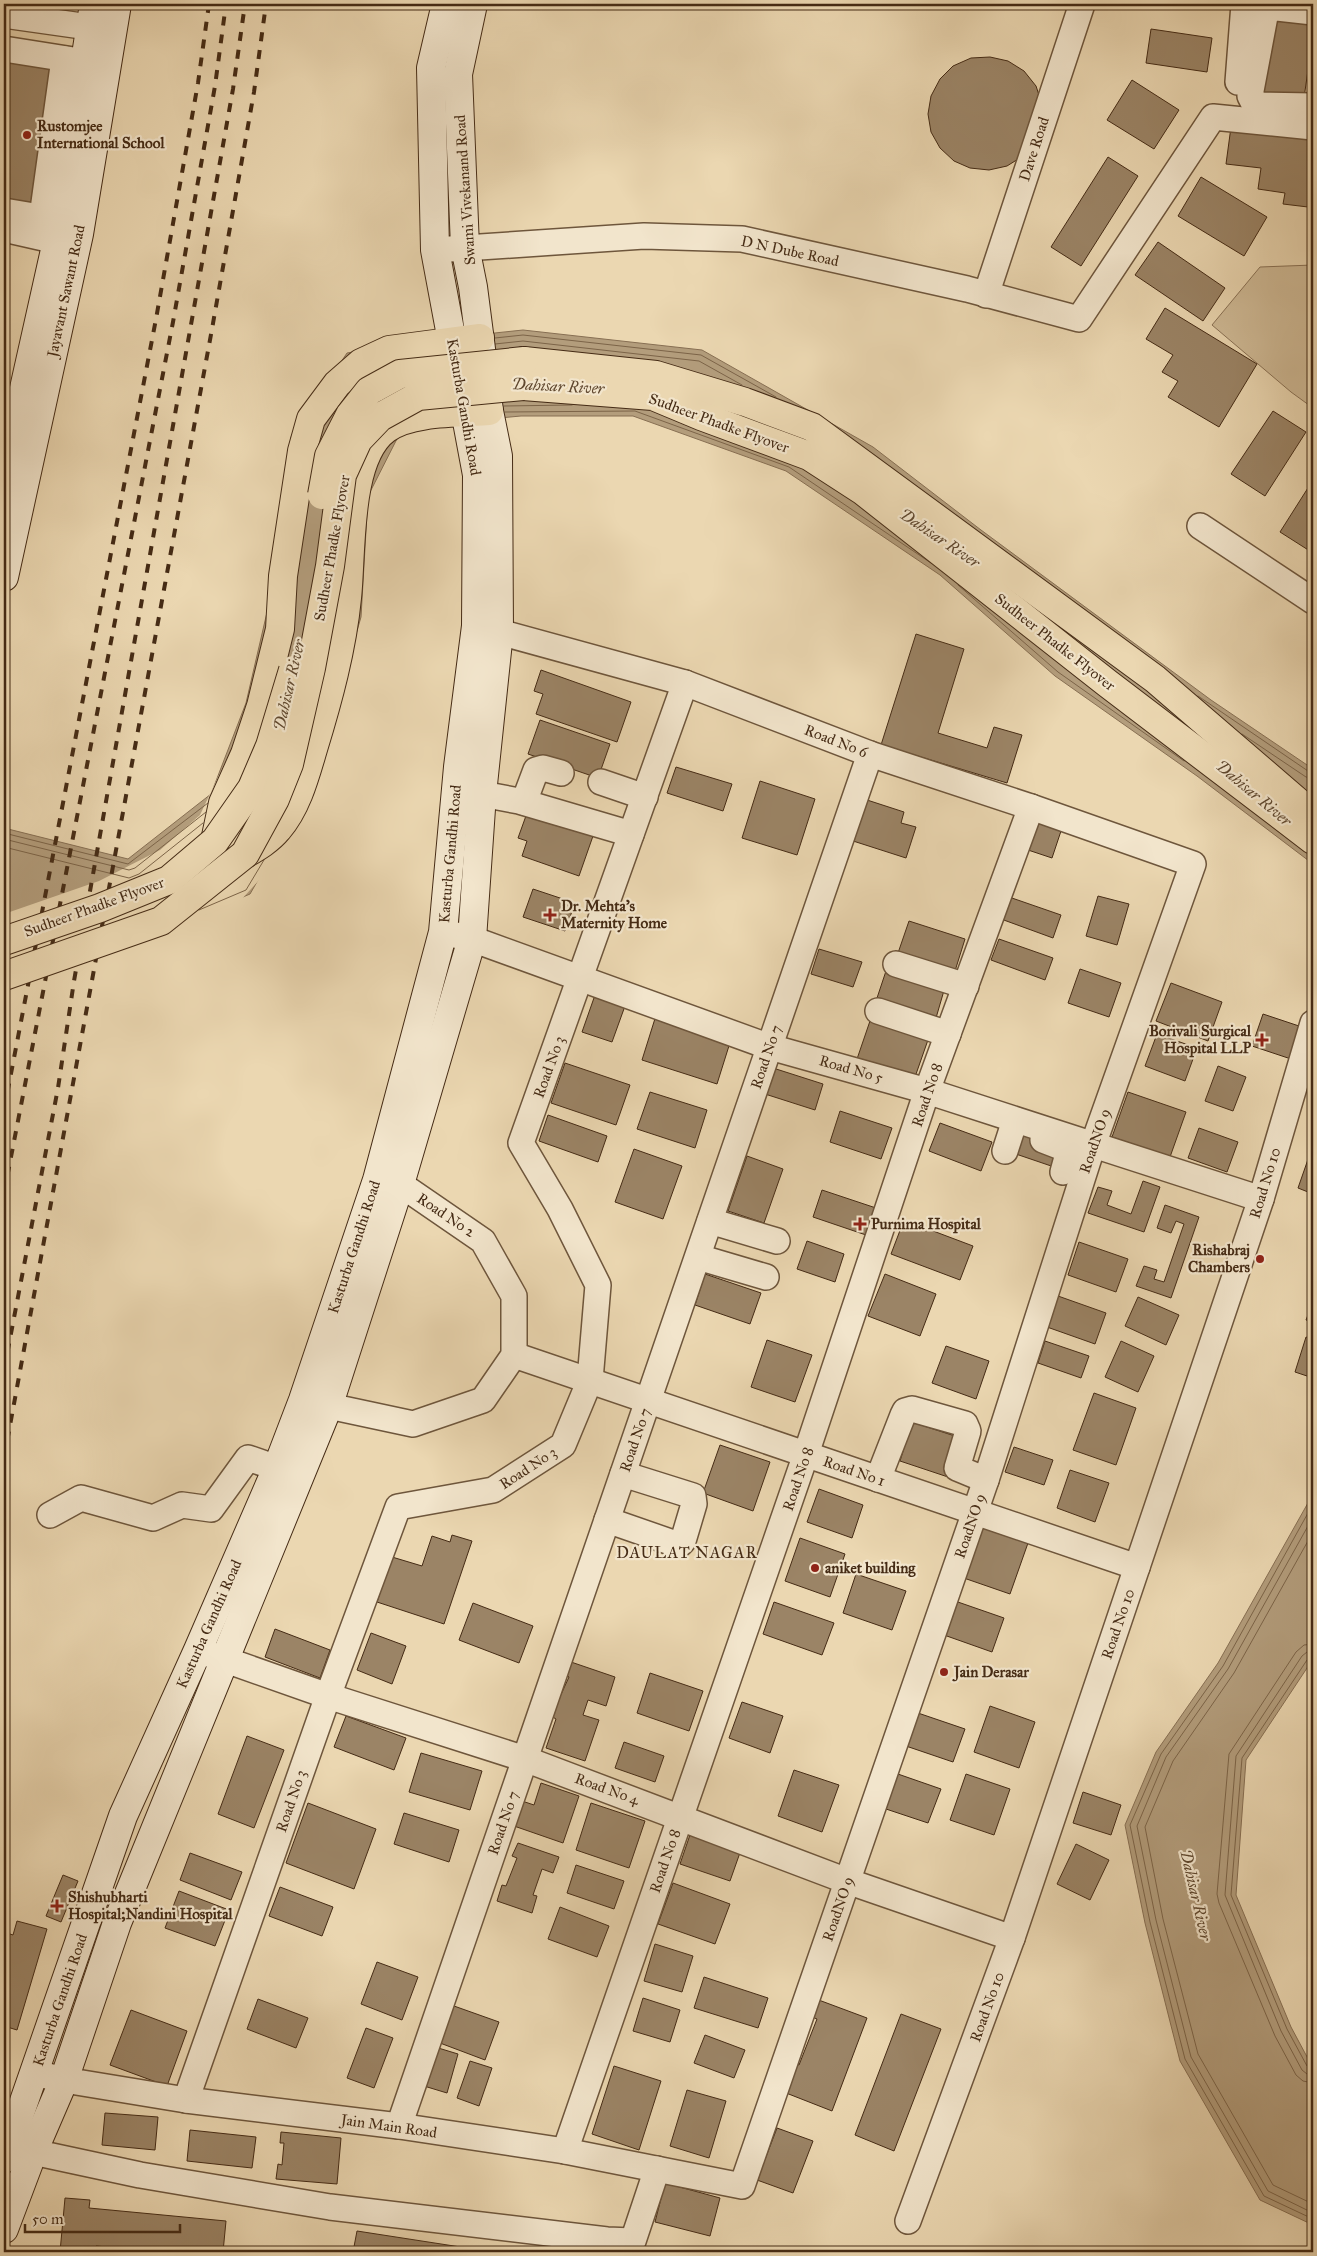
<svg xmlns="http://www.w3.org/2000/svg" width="1317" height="2256" viewBox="0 0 1317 2256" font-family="'IM FELL Great Primer',serif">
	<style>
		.green { fill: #cfba96; stroke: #8a7256 }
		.water { fill: #b39d7c; stroke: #876f53 }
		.pier { fill: #ebd7b1 }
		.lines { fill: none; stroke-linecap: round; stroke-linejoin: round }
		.shore { stroke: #7c6448; stroke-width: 1 }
		.building { fill: #9b8466; stroke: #452b15 }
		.street-casing { stroke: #6e563c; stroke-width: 28 }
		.secondary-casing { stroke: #452b15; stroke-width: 30 }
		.primary-casing { stroke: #452b15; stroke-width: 30 }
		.street { stroke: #f2e5cc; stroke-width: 25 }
		.secondary { stroke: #f2e5cc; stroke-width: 28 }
		.primary { stroke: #ebd7b1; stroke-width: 28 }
		.rail { stroke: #452b15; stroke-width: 4; stroke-dasharray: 9 9; stroke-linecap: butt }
		.primary-bridge-casing { stroke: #452b15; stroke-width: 30; stroke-linecap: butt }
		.primary-bridge { stroke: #ebd7b1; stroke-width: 28 }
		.poi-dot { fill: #8f2418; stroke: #f2e5cc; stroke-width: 2 }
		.labels { text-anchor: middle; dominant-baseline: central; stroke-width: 4.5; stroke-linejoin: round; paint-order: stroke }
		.poi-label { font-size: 15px; font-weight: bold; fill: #452b15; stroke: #f2e5cc; text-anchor: start }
		.street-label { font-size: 15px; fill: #452b15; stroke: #f2e5cc }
		.water-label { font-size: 16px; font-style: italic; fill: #60482f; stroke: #f2e5cc }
		.neighbourhood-label { font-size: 16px; letter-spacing: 1px; fill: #452b15; stroke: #f2e5cc }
	</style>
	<rect width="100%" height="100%" fill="#ebd7b1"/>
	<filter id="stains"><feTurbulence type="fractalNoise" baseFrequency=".004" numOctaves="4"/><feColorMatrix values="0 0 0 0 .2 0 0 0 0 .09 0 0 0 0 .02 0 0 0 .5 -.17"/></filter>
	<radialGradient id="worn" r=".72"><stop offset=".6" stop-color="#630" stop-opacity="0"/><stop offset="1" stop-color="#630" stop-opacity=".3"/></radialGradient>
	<polygon class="green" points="1313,265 1313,408 1291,392 1212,325 1260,267"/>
	<g class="water">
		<polygon points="523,330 702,350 873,447 981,530 1211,700 1313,769 1313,864 1197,776 1055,676 940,575 786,471 633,416 521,416 403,427 368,496 361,617 312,786 250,894 117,950 4,936 4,828 128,859 211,794 246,703 274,582 291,437 347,353 410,342"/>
		<polygon points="1313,1494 1313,1659 1246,1760 1236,1895 1291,2027 1313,2068 1313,2225 1260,2200 1180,2061 1145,1923 1125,1825 1156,1752 1218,1663"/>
	</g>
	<polygon class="pier" points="227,758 310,794 262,877 241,900 118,952 4,938 4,914 99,881 160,850 200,815"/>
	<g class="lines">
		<g class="shore">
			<polyline points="495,338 523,335 701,355 776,397"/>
			<polyline points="495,344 523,341 699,361 742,385"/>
			<polyline points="504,406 572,405"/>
			<polyline points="505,412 635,411 789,467 931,563"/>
			<polyline points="958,585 1058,672 1184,761"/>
			<polyline points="1198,696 1308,771 1313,772"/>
			<polyline points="1242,734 1306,777 1313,779"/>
			<polyline points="4,833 128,864 208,803"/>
			<polyline points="4,839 129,870 135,868 206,812"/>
			<polyline points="4,847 129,878 139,874 203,823"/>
			<polyline points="199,910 246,890 264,860"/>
			<polyline points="1313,1504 1223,1666 1161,1754 1130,1825 1150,1922 1185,2059 1264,2196 1313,2219"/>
			<polyline points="1313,1517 1228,1669 1166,1757 1137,1826 1156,1920 1191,2057 1268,2191 1313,2213"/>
			<polyline points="1313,1532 1234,1673 1173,1761 1145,1827 1163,1919 1198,2054 1273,2185 1313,2204"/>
			<polyline points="1313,1644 1304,1645 1296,1652 1229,1754 1217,1894 1219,1903 1275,2036 1296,2075 1303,2081 1313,2083"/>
			<polyline points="1313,1651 1307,1652 1302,1656 1236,1756 1225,1895 1281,2031 1302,2070 1307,2074 1313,2075"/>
			<polyline points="1313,1657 1307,1660 1242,1758 1231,1895 1287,2029 1307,2066 1313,2069"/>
		</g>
	</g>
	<g class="building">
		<polygon points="1272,14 1313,20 1313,35 1304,98 1260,92"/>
		<polygon points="1151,29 1212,38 1207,72 1146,63"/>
		<polygon points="990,57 1008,61 1024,71 1036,86 1042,104 1023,156 1007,166 989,170 970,168 954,161 940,148 931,132 928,114 931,96 940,79 953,66 971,58"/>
		<polygon points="4,59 60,67 39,208 4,203"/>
		<polygon points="4,59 60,67 39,208 4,203"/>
		<polygon points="1132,80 1179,110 1154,149 1107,120"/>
		<polygon points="1231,127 1313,138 1313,169 1308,207 1283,204 1285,193 1258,189 1261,168 1226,164"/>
		<polygon points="1108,157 1138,176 1081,266 1051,247"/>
		<polygon points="1201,177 1267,217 1244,256 1178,216"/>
		<polygon points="1158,242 1225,288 1203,321 1135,275"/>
		<polygon points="1165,308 1257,364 1219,427 1168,397 1178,381 1162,372 1173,355 1146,339"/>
		<polygon points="1273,411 1306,432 1265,496 1231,474"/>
		<polygon points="1313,480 1313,553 1280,532"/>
		<polygon points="916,634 964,649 938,733 987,748 994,727 1022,735 1007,783 881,745"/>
		<polygon points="541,670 631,702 617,742 536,714 543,694 534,691"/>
		<polygon points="540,720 610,744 598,778 528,754"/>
		<polygon points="676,767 732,784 723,811 667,793"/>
		<polygon points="760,781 815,799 797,855 742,838"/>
		<polygon points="864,799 904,812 901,823 916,827 906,858 850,840"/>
		<polygon points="527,813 593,836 579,876 522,856 527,841 518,838"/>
		<polygon points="1037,823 1061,831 1052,858 1028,850"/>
		<polygon points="533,889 575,903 565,931 523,917"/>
		<polygon points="1098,896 1129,904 1117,945 1086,936"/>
		<polygon points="1009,897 1061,915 1053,938 1001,919"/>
		<polygon points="909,921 965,939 955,971 898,953"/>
		<polygon points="999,939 1053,958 1045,980 991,960"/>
		<polygon points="819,949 862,962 853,987 811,974"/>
		<polygon points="887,968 945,987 936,1018 877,998"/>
		<polygon points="1080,969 1121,983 1109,1017 1068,1003"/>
		<polygon points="1171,983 1222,1002 1208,1041 1156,1021"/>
		<polygon points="595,995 625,1006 612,1042 582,1032"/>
		<polygon points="658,1009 733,1033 717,1084 642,1060"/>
		<polygon points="1263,1014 1302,1027 1291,1059 1252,1046"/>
		<polygon points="871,1018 929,1037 915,1077 857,1059"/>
		<polygon points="1157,1034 1197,1048 1185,1081 1145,1066"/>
		<polygon points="565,1063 630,1085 616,1125 551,1103"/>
		<polygon points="1218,1066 1246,1077 1233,1111 1205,1101"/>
		<polygon points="773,1068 823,1084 815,1110 765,1094"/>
		<polygon points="650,1092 707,1110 695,1148 637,1129"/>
		<polygon points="1128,1092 1186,1112 1170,1157 1112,1137"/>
		<polygon points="840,1111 892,1128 881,1159 830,1142"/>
		<polygon points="548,1115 607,1136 598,1162 539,1141"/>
		<polygon points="940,1123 992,1142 981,1171 929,1151"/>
		<polygon points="1199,1128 1238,1142 1227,1172 1188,1158"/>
		<polygon points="1015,1132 1067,1152 1060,1169 1007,1151"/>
		<polygon points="1313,1145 1313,1194 1298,1188"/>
		<polygon points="634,1149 682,1166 663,1219 615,1202"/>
		<polygon points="747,1156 783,1169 764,1223 728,1211"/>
		<polygon points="1143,1181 1160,1187 1144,1232 1088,1213 1098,1187 1112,1191 1107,1205 1131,1214"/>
		<polygon points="822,1190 879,1209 869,1236 813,1217"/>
		<polygon points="1165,1205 1199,1217 1171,1298 1136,1286 1144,1266 1157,1270 1154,1279 1164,1282 1184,1224 1176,1221 1171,1233 1157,1228"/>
		<polygon points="904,1220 973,1246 960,1280 891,1254"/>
		<polygon points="807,1241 844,1254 835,1282 797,1269"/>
		<polygon points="1079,1242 1128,1259 1116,1292 1068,1275"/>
		<polygon points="705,1274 761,1293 750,1324 695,1305"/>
		<polygon points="885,1274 936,1294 920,1336 868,1316"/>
		<polygon points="1058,1296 1106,1313 1095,1344 1047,1327"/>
		<polygon points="1138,1297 1179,1315 1166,1345 1125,1326"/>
		<polygon points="1313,1302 1313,1322 1306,1320"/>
		<polygon points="1306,1337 1313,1339 1313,1378 1295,1372"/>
		<polygon points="767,1340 812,1355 795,1402 751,1387"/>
		<polygon points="1045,1341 1089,1356 1081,1378 1038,1363"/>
		<polygon points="1121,1341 1154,1356 1138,1392 1105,1377"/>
		<polygon points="946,1346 989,1361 976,1399 932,1383"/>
		<polygon points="1094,1393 1136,1408 1116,1465 1073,1450"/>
		<polygon points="912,1422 964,1439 951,1478 900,1461"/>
		<polygon points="720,1445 770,1462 753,1511 703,1493"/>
		<polygon points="1014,1447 1053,1460 1044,1485 1005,1472"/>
		<polygon points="1070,1470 1109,1483 1095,1522 1057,1508"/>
		<polygon points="819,1489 863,1505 852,1538 807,1522"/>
		<polygon points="976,1525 1028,1543 1010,1594 958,1576"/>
		<polygon points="452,1535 472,1541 444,1624 377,1602 392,1557 422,1566 432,1536 450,1542"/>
		<polygon points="800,1538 845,1554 830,1597 785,1581"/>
		<polygon points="856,1574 906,1591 892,1630 843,1613"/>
		<polygon points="955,1601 1004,1618 992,1652 944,1635"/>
		<polygon points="774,1602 834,1623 822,1655 763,1634"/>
		<polygon points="473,1603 533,1626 519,1663 459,1640"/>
		<polygon points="275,1629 330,1650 320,1678 265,1657"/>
		<polygon points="371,1633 406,1646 392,1684 357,1670"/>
		<polygon points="571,1662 615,1677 606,1706 588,1700 583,1715 599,1720 585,1761 546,1748 556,1719 551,1716 569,1677 566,1675"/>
		<polygon points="650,1673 703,1691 689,1731 637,1713"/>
		<polygon points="742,1702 783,1716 770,1753 729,1738"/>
		<polygon points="990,1706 1035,1722 1019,1768 974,1752"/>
		<polygon points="915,1712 965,1729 953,1762 903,1745"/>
		<polygon points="346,1716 406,1738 394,1770 334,1747"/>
		<polygon points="247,1736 284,1750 254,1828 218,1814"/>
		<polygon points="624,1742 664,1756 655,1782 615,1768"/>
		<polygon points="421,1753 482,1771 470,1810 409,1792"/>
		<polygon points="794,1770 839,1785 822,1832 778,1816"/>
		<polygon points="895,1773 941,1789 928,1823 883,1808"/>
		<polygon points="966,1774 1010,1789 994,1835 950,1820"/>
		<polygon points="541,1783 579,1796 563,1843 514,1826 522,1801 534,1805"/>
		<polygon points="1083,1792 1121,1805 1111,1835 1073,1823"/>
		<polygon points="308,1803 376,1829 354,1889 286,1863"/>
		<polygon points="591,1803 645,1821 629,1868 576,1850"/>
		<polygon points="404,1813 459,1830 449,1862 394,1844"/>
		<polygon points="692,1829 742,1847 730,1881 680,1864"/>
		<polygon points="518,1843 559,1857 553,1873 542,1869 533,1895 537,1896 532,1913 497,1901 502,1885 506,1886 517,1858 512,1856"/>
		<polygon points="1076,1844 1109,1860 1090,1900 1057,1884"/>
		<polygon points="190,1853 242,1872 231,1900 180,1880"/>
		<polygon points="576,1865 624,1881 614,1909 567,1893"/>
		<polygon points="63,1875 78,1881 61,1922 46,1916"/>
		<polygon points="673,1883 730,1904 715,1944 658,1924"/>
		<polygon points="280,1887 333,1907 322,1936 269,1916"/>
		<polygon points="179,1891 229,1910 215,1946 165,1928"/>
		<polygon points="560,1907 609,1926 597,1957 548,1939"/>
		<polygon points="17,1921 47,1929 17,2030 4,2026 4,1932 13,1935"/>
		<polygon points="655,1944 693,1956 682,1992 644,1981"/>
		<polygon points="377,1962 418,1977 402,2020 361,2004"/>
		<polygon points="704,1977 768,1998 758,2028 694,2008"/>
		<polygon points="643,1998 680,2010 670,2042 633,2031"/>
		<polygon points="258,1999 308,2018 296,2048 247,2029"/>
		<polygon points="816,1999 867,2018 832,2111 781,2091 792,2062 799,2065 817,2019 810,2016"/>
		<polygon points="454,2006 499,2022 485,2060 440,2043"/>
		<polygon points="131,2010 187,2031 167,2086 110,2065"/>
		<polygon points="901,2014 941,2029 894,2151 855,2135"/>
		<polygon points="366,2028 393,2038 374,2088 347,2078"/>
		<polygon points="705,2035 745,2050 734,2078 694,2063"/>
		<polygon points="435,2047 458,2054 447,2093 424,2086"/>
		<polygon points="470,2061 492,2068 479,2106 457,2098"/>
		<polygon points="614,2066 661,2081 639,2150 592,2134"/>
		<polygon points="687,2090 726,2101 709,2158 670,2146"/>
		<polygon points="105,2113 158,2117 155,2150 102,2145"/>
		<polygon points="777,2128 813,2141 793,2193 757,2180"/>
		<polygon points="190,2130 256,2137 252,2168 187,2161"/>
		<polygon points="281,2132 341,2138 337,2184 276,2179 278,2164 282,2165 284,2143 280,2143"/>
		<polygon points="665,2183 720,2198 710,2236 655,2222"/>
		<polygon points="65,2198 90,2200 89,2208 226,2221 223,2252 163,2252 96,2246 96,2252 60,2252"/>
		<polygon points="357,2231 467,2248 467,2252 353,2252"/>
	</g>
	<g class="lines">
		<defs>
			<g id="street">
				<polyline points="1313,12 1277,8 1266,11 1250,96 1253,102 1262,105 1313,106"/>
				<polyline points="4,15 110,30"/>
				<polyline points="4,49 80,61"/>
				<polyline points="1238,82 1244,4"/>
				<polyline points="4,211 58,220"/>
				<polyline points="42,217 64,59"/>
				<polyline points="4,229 57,241"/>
				<polyline points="435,250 644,236 742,239 967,289 1079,319 1213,117 1313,127"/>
				<polyline points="986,295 1082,4"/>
				<polyline points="1200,526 1313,601"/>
				<polyline points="601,782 645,797"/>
				<polyline points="482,794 519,801 631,834"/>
				<polyline points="524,802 536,770 543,768 561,773"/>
				<polyline points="443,932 472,939 770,1047 927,1091 1261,1199"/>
				<polyline points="896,964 966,986"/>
				<polyline points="878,1011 948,1034"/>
				<polyline points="1043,1140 1069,1150 1063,1172"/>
				<polyline points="1005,1151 1015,1120"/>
				<polyline points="710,1221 777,1241"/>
				<polyline points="698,1257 766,1277"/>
				<polyline points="514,1355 1137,1567"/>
				<polyline points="310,1402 413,1424 483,1400 514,1355 514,1296 483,1241 400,1184 380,1180"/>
				<polyline points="878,1479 903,1415 905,1411 912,1409 965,1424 968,1431 957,1468 986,1480"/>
				<polyline points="50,1515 81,1498 153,1518 182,1505 211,1509 248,1458 277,1468"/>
				<polyline points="607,1520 676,1544 680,1544 683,1541 694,1504 693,1496 623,1474"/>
				<polyline points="206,1653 328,1696 525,1759 847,1881 1012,1938"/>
				<polyline points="35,2073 64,2080 186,2100 399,2126 565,2151 742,2186 986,1480 1093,1145 1193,864 1031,807 870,754 685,683 481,627"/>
				<polyline points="186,2100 328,1696 398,1507 493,1490 563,1445 590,1380 598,1285 560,1209 521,1143 685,683"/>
				<polyline points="399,2126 870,754"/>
				<polyline points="14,2144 33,2152 140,2175 330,2207 607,2240 633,2241 657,2169"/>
				<polyline points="565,2151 806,1454 927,1091 1031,807"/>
				<polyline points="908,2221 1012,1938 1261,1199 1313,1023"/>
			</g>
			<g id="secondary">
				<polyline points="4,478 57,241 94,4"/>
				<polyline points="4,577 79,234 117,4"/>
				<polyline points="4,2159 123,1816 198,1650 277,1468 303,1400 377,1180 443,932 458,767 476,626 477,475 435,250 431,68 446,4"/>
				<polyline points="4,2229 33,2152 64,2080 117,1923 328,1407 400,1184 472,939 482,794 499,632 498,456 489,411 473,287 465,247 458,74 473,4"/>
			</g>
			<g id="primary">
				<polyline points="524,361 656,375 745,402 812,427 1155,679 1313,815"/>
				<polyline points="523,386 653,396 701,416 809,456 863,491 1107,683 1313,840"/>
				<polyline points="215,841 223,803 245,754 261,706 280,629 283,576 302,451 311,419 337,384 361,363 389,350 480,338"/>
				<path d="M245,854C257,847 269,840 278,829C297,807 305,776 313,749C328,700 342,649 347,598C352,553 346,458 386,429C410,411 459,413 489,411"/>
			</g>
		</defs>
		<use href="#street" class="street-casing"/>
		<use href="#secondary" class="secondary-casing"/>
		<use href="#primary" class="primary-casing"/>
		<use href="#street" class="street"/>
		<use href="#secondary" class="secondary"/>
		<use href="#primary" class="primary"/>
		<g class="rail">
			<polyline points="4,1110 156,319 198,83 209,4"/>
			<polyline points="4,1193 173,322 215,86 226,4"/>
			<polyline points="4,1370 58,1088 74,981 233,89 245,4"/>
			<polyline points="4,1458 212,329 254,92 266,4"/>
		</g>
		<defs>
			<g id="primary-bridge">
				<polyline points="322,495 329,456 350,415 369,391 400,374 524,361"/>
				<polyline points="4,941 100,908 169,880 215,841 252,788 270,746 293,670"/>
				<polyline points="4,976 161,921 245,854 275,799 289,764 311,668 330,566 342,475 358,440 380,417 418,396 523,386"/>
			</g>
		</defs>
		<use href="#primary-bridge" class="primary-bridge-casing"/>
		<use href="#primary-bridge" class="primary-bridge"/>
	</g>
	<g class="poi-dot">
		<circle cx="27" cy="135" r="5"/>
		<path d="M547.5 907.5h5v5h5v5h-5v5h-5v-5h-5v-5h5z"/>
		<path d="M1259.5 1032.5h5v5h5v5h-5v5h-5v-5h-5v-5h5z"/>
		<path d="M857.5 1216.5h5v5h5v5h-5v5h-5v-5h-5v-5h5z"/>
		<circle cx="1260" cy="1259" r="5"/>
		<circle cx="815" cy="1568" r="5"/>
		<circle cx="944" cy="1672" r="5"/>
		<path d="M54.5 1898.5h5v5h5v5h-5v5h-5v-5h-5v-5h5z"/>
	</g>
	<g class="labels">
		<g class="poi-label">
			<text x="37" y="126">Rustomjee<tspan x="37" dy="17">International School</tspan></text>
			<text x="561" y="906">Dr. Mehta's<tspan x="561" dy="17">Maternity Home</tspan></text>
			<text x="1251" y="1031" text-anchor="end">Borivali Surgical<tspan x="1251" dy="17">Hospital LLP</tspan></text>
			<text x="871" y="1224">Purnima Hospital</text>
			<text x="1250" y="1250" text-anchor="end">Rishabraj<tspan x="1250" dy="17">Chambers</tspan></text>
			<text x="825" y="1568">aniket building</text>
			<text x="954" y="1672">Jain Derasar</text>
			<text x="68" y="1897">Shishubharti<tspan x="68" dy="17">Hospital;Nandini Hospital</tspan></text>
		</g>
		<g class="street-label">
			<text transform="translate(1034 149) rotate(-72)">Dave Road</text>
			<text transform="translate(465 190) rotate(-94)">Swami Vivekanand Road</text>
			<text transform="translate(790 251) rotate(12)">D N Dube Road</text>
			<text transform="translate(66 291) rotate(-78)">Jayavant Sawant Road</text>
			<text transform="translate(464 407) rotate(80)">Kasturba Gandhi Road</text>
			<text transform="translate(719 423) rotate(20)">Sudheer Phadke Flyover</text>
			<text transform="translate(332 548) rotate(-80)">Sudheer Phadke Flyover</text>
			<text transform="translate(1055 642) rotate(38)">Sudheer Phadke Flyover</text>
			<text transform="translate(836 741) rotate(21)">Road No 6</text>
			<text transform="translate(450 854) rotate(-85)">Kasturba Gandhi Road</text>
			<text transform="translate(94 907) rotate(-20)">Sudheer Phadke Flyover</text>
			<text transform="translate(766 1057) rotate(-71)">Road No 7</text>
			<text transform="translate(549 1067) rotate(-70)">Road No 3</text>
			<text transform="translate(851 1069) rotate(16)">Road No 5</text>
			<text transform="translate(927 1095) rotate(-71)">Road No 8</text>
			<text transform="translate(1095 1141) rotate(-71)">RoadNO 9</text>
			<text transform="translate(1265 1183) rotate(-73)">Road No 10</text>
			<text transform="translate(446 1215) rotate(34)">Road No 2</text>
			<text transform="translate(354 1247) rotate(-72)">Kasturba Gandhi Road</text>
			<text transform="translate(635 1440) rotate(-71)">Road No 7</text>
			<text transform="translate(528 1468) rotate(-33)">Road No 3</text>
			<text transform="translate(854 1471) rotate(19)">Road No 1</text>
			<text transform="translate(798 1479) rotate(-71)">Road No 8</text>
			<text transform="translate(970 1526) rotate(-71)">RoadNO 9</text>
			<text transform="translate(209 1624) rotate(-66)">Kasturba Gandhi Road</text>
			<text transform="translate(1118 1624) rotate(-71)">Road No 10</text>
			<text transform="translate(607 1789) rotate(20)">Road No 4</text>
			<text transform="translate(291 1801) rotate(-71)">Road No 3</text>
			<text transform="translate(503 1823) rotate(-71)">Road No 7</text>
			<text transform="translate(665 1861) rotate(-71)">Road No 8</text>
			<text transform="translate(838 1909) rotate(-71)">RoadNO 9</text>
			<text transform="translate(60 2000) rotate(-71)">Kasturba Gandhi Road</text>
			<text transform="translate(987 2007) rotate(-70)">Road No 10</text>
			<text transform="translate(389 2126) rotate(8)">Jain Main Road</text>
		</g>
		<g class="water-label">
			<text transform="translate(558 386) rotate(3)">Dahisar River</text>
			<text transform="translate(940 538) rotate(34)">Dahisar River</text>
			<text transform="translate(289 685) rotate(-77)">Dahisar River</text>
			<text transform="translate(1254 793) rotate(40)">Dahisar River</text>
			<text transform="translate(1196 1895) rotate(77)">Dahisar River</text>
		</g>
		<g class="neighbourhood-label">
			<text x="687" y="1552">DAULAT NAGAR</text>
		</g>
	</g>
	<rect width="1317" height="2256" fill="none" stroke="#ebd7b1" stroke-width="20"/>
	<rect x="5" y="5" width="1307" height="2246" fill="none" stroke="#452b15" stroke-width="2.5"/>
	<rect x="10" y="10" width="1297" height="2236" fill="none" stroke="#452b15"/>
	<path d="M25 2224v8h155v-8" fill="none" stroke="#452b15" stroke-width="2.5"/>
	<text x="32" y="2224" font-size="15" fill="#452b15" stroke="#f2e5cc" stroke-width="4" paint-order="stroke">50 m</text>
	<rect width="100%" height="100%" filter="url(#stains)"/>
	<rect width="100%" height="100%" fill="url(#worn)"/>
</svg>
